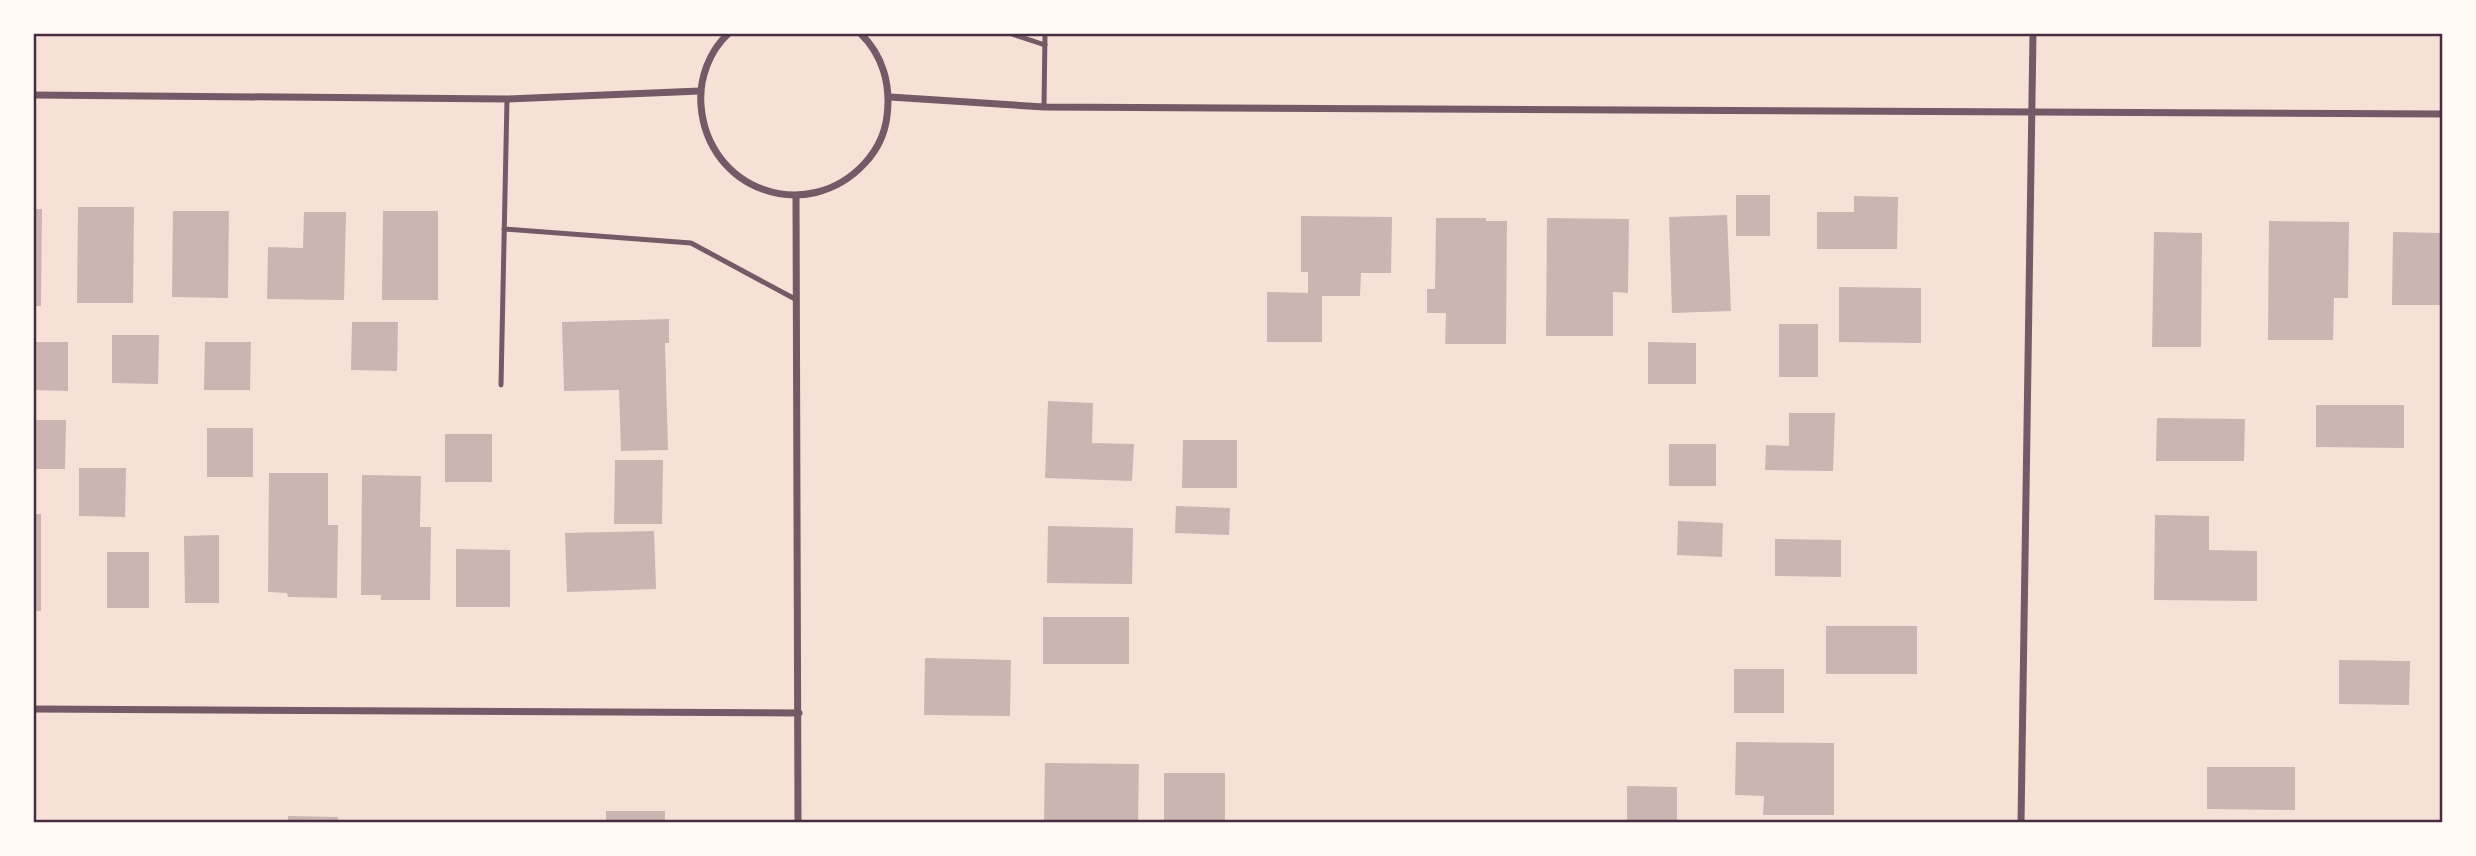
<svg xmlns="http://www.w3.org/2000/svg" width="2476" height="856" viewBox="0 0 2476 856" font-family="'Fira Sans',sans-serif">
	<style>
		.building { fill: #ccb4b1 }
		.lines { fill: none; stroke-linecap: round; stroke-linejoin: round }
		.service { stroke: #755966; stroke-width: 5 }
		.minor { stroke: #755966; stroke-width: 7 }
		.neatline { fill: none; stroke: #4a2c40; stroke-width: 2.5 }
	</style>
	<rect width="100%" height="100%" fill="#f7e1d7"/>
	<g class="building">
		<rect x="1736" y="195" width="34" height="41"/>
		<polygon points="1854,196 1898,197 1897,249 1817,249 1817,212 1854,212"/>
		<polygon points="78,207 134,207 133,303 77,303"/>
		<polygon points="33,209 42,209 41,306 33,306"/>
		<polygon points="173,211 229,211 228,298 172,297"/>
		<polygon points="383,211 438,211 438,300 382,300"/>
		<polygon points="304,212 346,212 344,300 267,299 268,247 303,248"/>
		<polygon points="1727,215 1731,311 1672,313 1669,217"/>
		<polygon points="1301,216 1392,217 1391,273 1361,273 1360,296 1322,296 1322,342 1267,342 1267,292 1308,293 1308,272 1301,272"/>
		<polygon points="1436,218 1486,218 1486,221 1507,221 1506,344 1445,344 1446,313 1427,313 1427,289 1435,289"/>
		<polygon points="1547,218 1629,219 1628,293 1613,292 1613,336 1546,336"/>
		<polygon points="2269,221 2349,222 2348,298 2334,298 2333,340 2268,340"/>
		<polygon points="2154,232 2202,233 2201,347 2152,347"/>
		<polygon points="2393,232 2443,233 2443,305 2392,305"/>
		<polygon points="1839,287 1921,288 1921,343 1839,342"/>
		<polygon points="669,319 669,343 665,343 668,450 621,451 619,390 564,391 562,322"/>
		<polygon points="352,322 398,322 397,371 351,370"/>
		<rect x="1779" y="324" width="39" height="53"/>
		<polygon points="112,335 159,335 158,384 112,383"/>
		<polygon points="33,342 68,342 68,391 33,390"/>
		<polygon points="205,342 251,342 250,390 204,390"/>
		<polygon points="1648,342 1696,343 1696,384 1648,384"/>
		<polygon points="1048,401 1093,403 1092,443 1134,444 1132,481 1045,478"/>
		<polygon points="2316,405 2404,405 2404,448 2316,447"/>
		<polygon points="1789,413 1835,413 1833,471 1765,470 1766,445 1789,446"/>
		<polygon points="2157,418 2245,419 2244,461 2156,461"/>
		<polygon points="33,420 66,420 65,469 33,469"/>
		<rect x="207" y="428" width="46" height="49"/>
		<rect x="445" y="434" width="47" height="48"/>
		<polygon points="1183,440 1237,440 1237,488 1182,488"/>
		<rect x="1669" y="444" width="47" height="42"/>
		<polygon points="615,460 663,460 662,524 614,524"/>
		<polygon points="79,468 126,468 125,517 79,516"/>
		<polygon points="269,473 328,473 328,525 338,525 337,598 288,597 287,593 268,592"/>
		<polygon points="362,475 421,476 420,527 431,527 430,600 381,600 381,595 361,595"/>
		<polygon points="1176,506 1230,508 1229,535 1175,533"/>
		<rect x="33" y="514" width="8" height="97"/>
		<polygon points="2155,515 2209,516 2209,550 2257,551 2257,601 2154,600"/>
		<polygon points="1678,521 1723,523 1722,557 1677,555"/>
		<polygon points="1048,526 1133,528 1132,584 1047,583"/>
		<polygon points="654,531 656,589 567,592 565,533"/>
		<polygon points="219,535 219,603 185,603 184,536"/>
		<polygon points="1775,539 1841,540 1841,577 1775,576"/>
		<polygon points="456,549 510,550 510,607 456,607"/>
		<rect x="107" y="552" width="42" height="56"/>
		<rect x="1043" y="617" width="86" height="47"/>
		<rect x="1826" y="626" width="91" height="48"/>
		<polygon points="925,658 1011,660 1010,716 924,715"/>
		<polygon points="2339,660 2410,661 2409,705 2339,704"/>
		<rect x="1734" y="669" width="50" height="44"/>
		<polygon points="1736,742 1834,743 1834,815 1763,815 1764,796 1735,795"/>
		<polygon points="1045,763 1139,764 1138,823 1044,823"/>
		<polygon points="2207,767 2295,767 2295,810 2207,809"/>
		<rect x="1164" y="773" width="61" height="50"/>
		<polygon points="1627,786 1677,787 1677,823 1627,823"/>
		<rect x="606" y="811" width="59" height="12"/>
		<polygon points="288,816 338,817 338,823 288,823"/>
	</g>
	<g class="lines">
		<g class="service">
			<polyline points="1009,33 1045,45"/>
			<polyline points="1044,107 1045,33"/>
			<polyline points="504,229 691,243 795,299"/>
			<polyline points="501,385 507,99"/>
		</g>
		<g class="minor">
			<path d="M729,33C709,51 699,79 701,105C707,190 807,226 865,163C877,150 885,133 887,116C891,85 883,55 860,33"/>
			<polyline points="33,95 507,99 700,91"/>
			<polyline points="890,97 1044,107 2443,114"/>
			<polyline points="796,196 798,823"/>
			<polyline points="33,709 799,713"/>
			<polyline points="2021,823 2033,33"/>
		</g>
	</g>
	<rect width="2476" height="856" fill="none" stroke="#fffaf5" stroke-width="70"/>
	<rect x="35" y="35" width="2406" height="786" class="neatline"/>
</svg>
